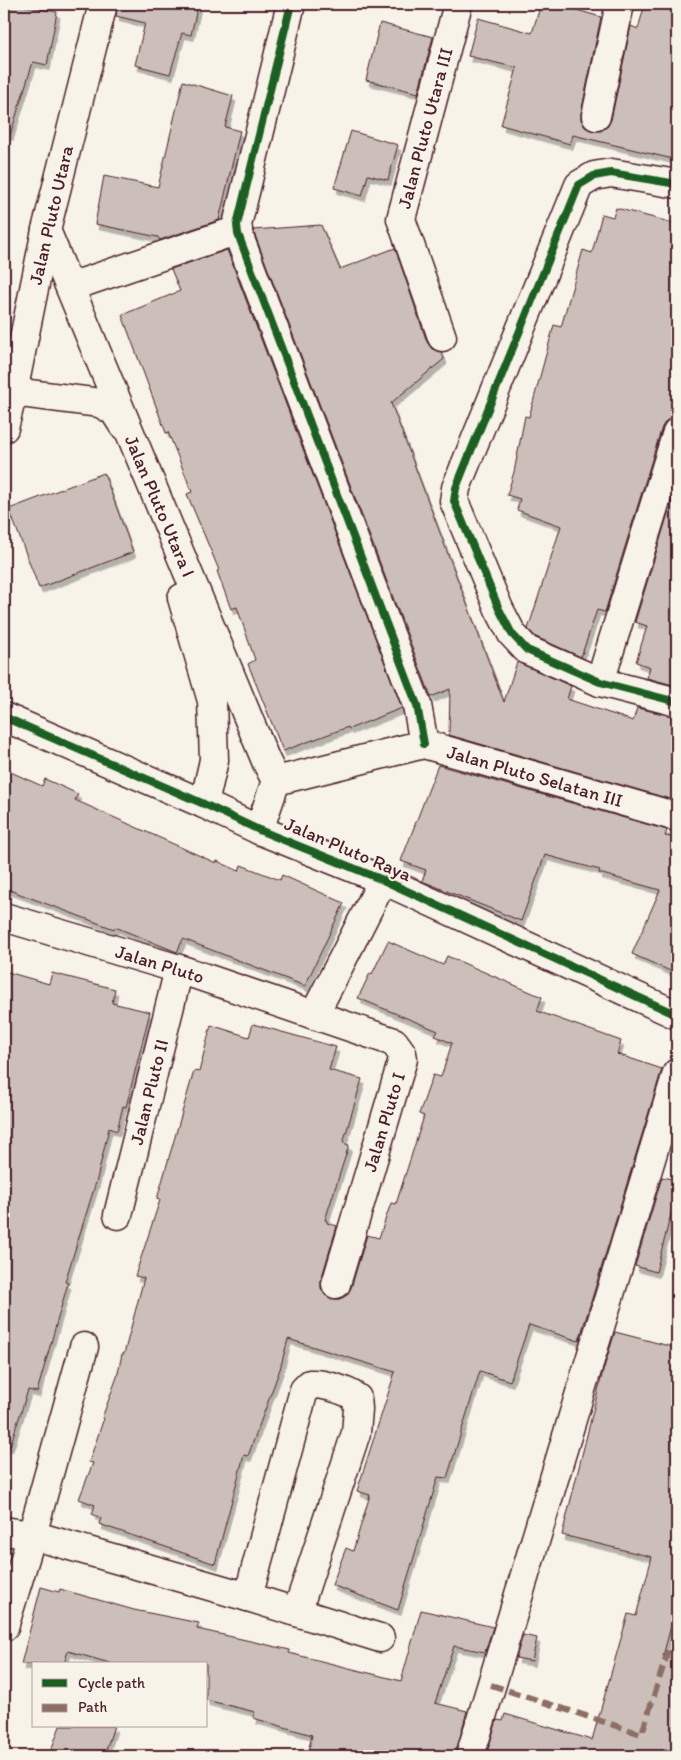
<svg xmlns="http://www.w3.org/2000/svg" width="681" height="1760" viewBox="0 0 681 1760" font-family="Itim,sans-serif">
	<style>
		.building { fill: #ccbfb9; stroke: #4a1f2b; filter: url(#shadow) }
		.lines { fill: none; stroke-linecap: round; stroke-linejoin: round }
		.minor-casing { stroke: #4a1f2b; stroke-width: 31 }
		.minor { stroke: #f7f3e8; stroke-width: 28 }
		.quiet { stroke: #8d6e63; stroke-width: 6; stroke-dasharray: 12 6; stroke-linecap: butt }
		.cycleway-casing { stroke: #f7f3e8; stroke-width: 11 }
		.cycleway { stroke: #1b5e20; stroke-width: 8 }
		.labels { text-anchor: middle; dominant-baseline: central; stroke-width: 4; stroke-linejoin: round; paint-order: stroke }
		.street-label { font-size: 19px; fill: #4a1f2b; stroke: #f7f3e8 }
	</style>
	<defs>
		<filter id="shadow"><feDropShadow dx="3" dy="5.5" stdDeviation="0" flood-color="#0004"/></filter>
	</defs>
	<rect width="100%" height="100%" fill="#f7f3e8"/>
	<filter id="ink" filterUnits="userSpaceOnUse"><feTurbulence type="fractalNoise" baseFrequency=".02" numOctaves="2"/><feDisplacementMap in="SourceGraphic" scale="10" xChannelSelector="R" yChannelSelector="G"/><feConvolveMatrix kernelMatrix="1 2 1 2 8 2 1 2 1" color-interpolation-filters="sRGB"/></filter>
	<g filter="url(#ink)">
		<g class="building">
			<polygon points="4,4 14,4 57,12 47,65 33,62 10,135 4,134"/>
			<polygon points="118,4 198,4 191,35 182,33 170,74 135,65 145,23 116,16"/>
			<polygon points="541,4 556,4 601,17 581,113 581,120 585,127 593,131 601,131 608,126 611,120 631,26 638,29 645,4 677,4 677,160 573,135 570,144 501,125 517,68 468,56 478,18 532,33"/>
			<polygon points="380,23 433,37 418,93 366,80"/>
			<polygon points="183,81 233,96 225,127 240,131 219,220 160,240 158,237 95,224 104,176 158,187"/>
			<polygon points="351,131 398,145 388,180 368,175 362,196 334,188"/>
			<polygon points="616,208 677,224 677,417 667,420 662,427 605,612 597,610 581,657 536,637 528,629 561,526 517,510 520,499 507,495 514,472 525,416 529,417 554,325 561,327 583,250 592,253 602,214 613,217"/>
			<polygon points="321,225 340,269 395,248 427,342 432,349 442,352 444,359 391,403 504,702 517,662 571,686 567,699 633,721 637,708 677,717 677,801 449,735 450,689 431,697 253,230"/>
			<polygon points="227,250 402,708 349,729 348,727 283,751 248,664 255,660 237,607 231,609 217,571 219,570 187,494 192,492 168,432 166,433 122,315 180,291 171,269"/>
			<polygon points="104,473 133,552 39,588 9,509"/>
			<polygon points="677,484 677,686 647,678 650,667 636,662 647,626 635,622"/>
			<polygon points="438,765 667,830 665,836 677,838 677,974 632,954 660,890 599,873 600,870 545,855 521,921 422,881 426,870 401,861"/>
			<polygon points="4,769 42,786 45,779 78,794 75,800 216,863 217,861 239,871 241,865 280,880 282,875 344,903 305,986 183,939 177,952 115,927 114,929 4,888"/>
			<polygon points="388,941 443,965 447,956 542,997 537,1011 621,1041 617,1054 662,1069 579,1341 529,1325 510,1381 480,1371 447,1478 438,1477 398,1610 332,1585 346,1548 353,1551 370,1495 357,1491 395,1372 288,1339 280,1369 248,1456 244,1455 215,1564 99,1524 101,1518 92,1514 95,1505 79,1499 93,1463 89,1462 104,1418 102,1418 117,1377 122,1354 124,1354 144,1278 135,1276 160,1200 157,1199 194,1071 199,1072 211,1025 249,1037 253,1024 336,1047 329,1070 362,1079 343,1143 349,1145 325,1220 327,1221 327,1223 337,1226 321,1280 321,1288 325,1295 331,1299 339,1299 347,1295 351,1288 367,1235 379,1238 391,1203 396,1204 424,1116 419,1114 433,1075 441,1077 452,1043 435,1036 438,1031 358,998 370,973 372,974"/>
			<polygon points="4,971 49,984 52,973 115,989 112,1003 150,1012 126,1107 123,1106 117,1131 109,1128 97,1179 65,1282 68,1283 37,1392 28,1390 10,1446 4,1445"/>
			<polygon points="662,1177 677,1180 677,1211 672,1210 656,1272 635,1266"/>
			<polygon points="615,1332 677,1348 677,1604 663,1656 677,1660 677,1756 486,1756 497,1720 503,1721 505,1714 592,1740 628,1614 636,1616 652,1557 562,1535 603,1371"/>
			<polygon points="41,1587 59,1592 60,1589 134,1610 199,1623 197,1629 290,1650 289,1653 401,1681 421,1610 493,1627 485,1652 454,1646 435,1703 467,1711 455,1756 307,1756 312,1735 253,1718 255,1712 206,1700 206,1664 113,1664 68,1651 64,1664 21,1664"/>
			<polygon points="523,1635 537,1638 532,1661 516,1658"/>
			<polygon points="60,1726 114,1726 104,1756 49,1756"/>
		</g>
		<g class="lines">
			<defs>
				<g id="minor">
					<polyline points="291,4 237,225 238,234 417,705 424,744"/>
					<polyline points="596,116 620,4"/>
					<polyline points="677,184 611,173 594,176 579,185 462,473 456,488 454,501 499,609 512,634 527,650 600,682 677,702"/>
					<polyline points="46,230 266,761 276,781"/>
					<polyline points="70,287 238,230"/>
					<polyline points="442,337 401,219 458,4"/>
					<polyline points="13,392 100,403 114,411 123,425"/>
					<polyline points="4,428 13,392 46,230 103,4"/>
					<polyline points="182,598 212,701 214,760 204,804"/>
					<polyline points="600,682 677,432"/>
					<polyline points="4,717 204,804 259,830 383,880 677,1015"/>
					<polyline points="276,781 424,744 677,817"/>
					<polyline points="259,830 276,781"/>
					<polyline points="4,917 179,969 394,1042 402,1053 403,1059 336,1284"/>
					<polyline points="314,1015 383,880"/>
					<polyline points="118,1215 179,969"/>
					<polyline points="4,1531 32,1535 248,1597 380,1638"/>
					<path d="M248,1597L304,1390L310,1384C323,1383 346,1390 357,1398L358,1409L356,1433L297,1612"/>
					<polyline points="4,1627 32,1535 84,1347"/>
					<polyline points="470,1756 677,1073"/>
				</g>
			</defs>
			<use href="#minor" class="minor-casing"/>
			<use href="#minor" class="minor"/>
			<polyline class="quiet" points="491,1685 641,1734 642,1733 669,1648 677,1649"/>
			<defs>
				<g id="cycleway">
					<polyline points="291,4 237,225 238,234 417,705 424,744"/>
					<polyline points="677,184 611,173 594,176 579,185 462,473 456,488 454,501 499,609 512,634 527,650 600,682 677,702"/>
					<polyline points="4,717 204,804 259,830 383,880 677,1015"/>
				</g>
			</defs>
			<use href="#cycleway" class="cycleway-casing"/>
			<use href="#cycleway" class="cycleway"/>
		</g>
	</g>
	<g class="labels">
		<g class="street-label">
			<text transform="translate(425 128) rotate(-75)">Jalan Pluto Utara III</text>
			<text transform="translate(51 215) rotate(-77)">Jalan Pluto Utara</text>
			<text transform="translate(160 506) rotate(67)">Jalan Pluto Utara I</text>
			<text transform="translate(535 776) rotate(16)">Jalan Pluto Selatan III</text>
			<text transform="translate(348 849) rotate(23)">Jalan Pluto Raya</text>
			<text transform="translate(160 964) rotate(17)">Jalan Pluto</text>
			<text transform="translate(149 1092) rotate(-76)">Jalan Pluto II</text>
			<text transform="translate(384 1122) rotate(-73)">Jalan Pluto I</text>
		</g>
	</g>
	<rect width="681" height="1760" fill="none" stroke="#f7f3e8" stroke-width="20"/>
	<rect x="10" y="10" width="661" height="1740" fill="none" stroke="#4a1f2b" stroke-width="2" filter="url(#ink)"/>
	<rect x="32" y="1662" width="175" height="65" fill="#f7f3e8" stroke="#b29e9c"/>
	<rect x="42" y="1679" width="25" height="8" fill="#1b5e20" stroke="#b29e9c"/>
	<text x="78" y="1688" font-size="15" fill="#4a1f2b">Cycle path</text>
	<rect x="42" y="1704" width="25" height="8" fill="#8d6e63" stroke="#b29e9c"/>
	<text x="78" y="1712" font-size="15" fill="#4a1f2b">Path</text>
</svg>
